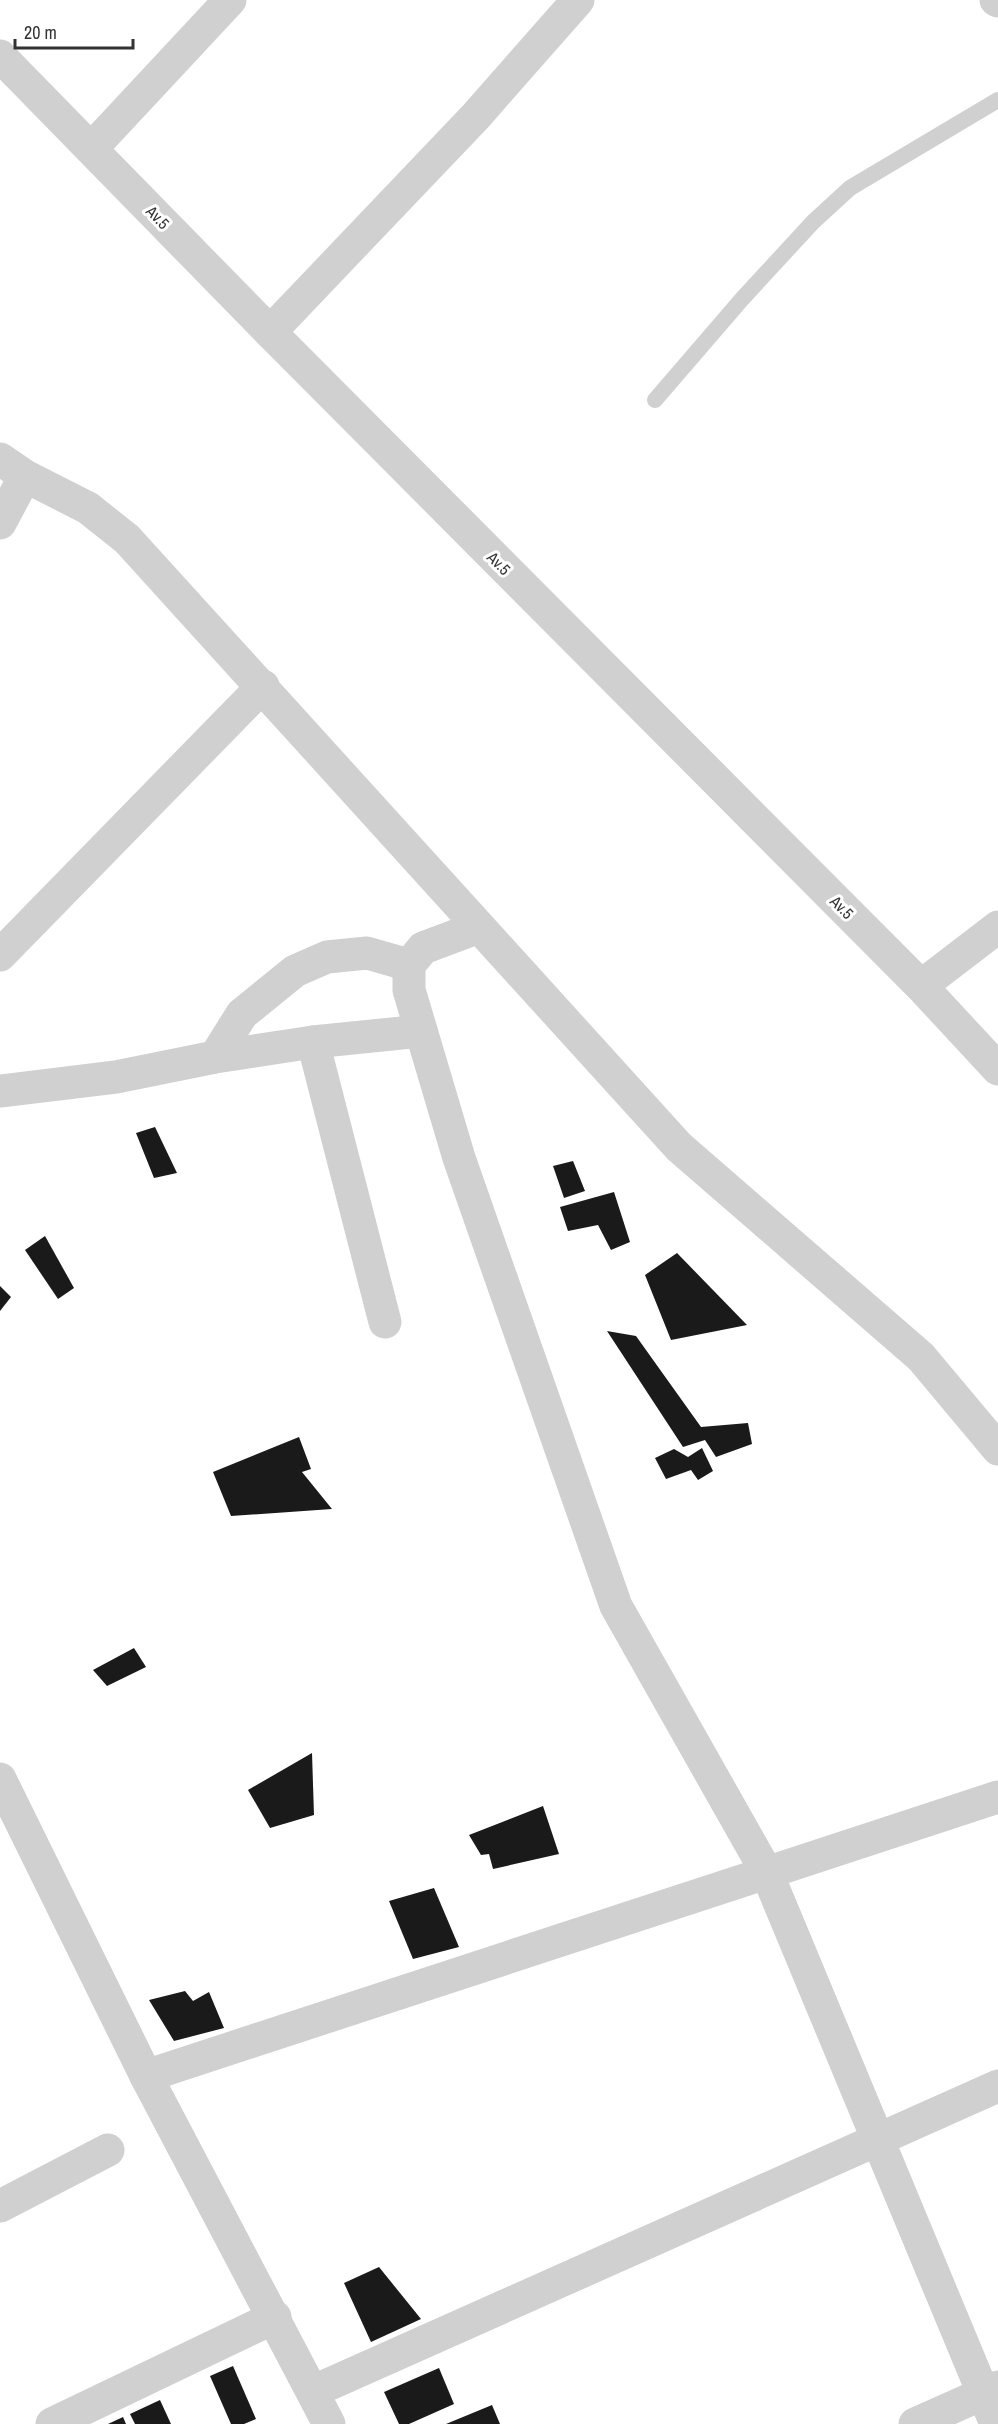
<svg xmlns="http://www.w3.org/2000/svg" width="998" height="2424" viewBox="0 0 998 2424" font-family="'Archivo Narrow',sans-serif">
	<style>
		.building { fill: #1a1a1a }
		.lines { fill: none; stroke-linecap: round; stroke-linejoin: round }
		.lane { stroke: #d0d0d0; stroke-width: 16 }
		.street { stroke: #d0d0d0; stroke-width: 33 }
		.labels { text-anchor: middle; dominant-baseline: central; stroke-width: 6; stroke-linejoin: round; paint-order: stroke }
		.street-label { font-size: 16px; fill: #333; stroke: #fff }
	</style>
	<rect width="100%" height="100%" fill="#fff"/>
	<g class="building">
		<polygon points="155,1127 177,1173 154,1178 136,1133"/>
		<polygon points="573,1161 585,1191 564,1198 553,1166"/>
		<polygon points="614,1192 630,1242 611,1250 598,1225 568,1231 560,1207"/>
		<polygon points="45,1236 74,1288 58,1299 25,1250"/>
		<polygon points="677,1253 747,1325 671,1340 645,1275"/>
		<polygon points="0,1286 11,1297 0,1311"/>
		<polygon points="607,1331 636,1336 701,1427 748,1423 752,1444 716,1457 705,1440 683,1447"/>
		<polygon points="299,1437 311,1469 302,1472 332,1509 231,1516 213,1472"/>
		<polygon points="702,1448 713,1471 698,1480 691,1470 666,1479 655,1458 674,1449 688,1457"/>
		<polygon points="134,1648 146,1667 107,1686 93,1670"/>
		<polygon points="312,1753 314,1815 270,1828 248,1790"/>
		<polygon points="543,1806 559,1854 493,1869 489,1854 481,1855 469,1835"/>
		<polygon points="434,1888 459,1947 413,1959 389,1901"/>
		<polygon points="185,1991 193,2001 209,1992 224,2028 174,2041 149,2000"/>
		<polygon points="379,2267 421,2319 371,2342 344,2283"/>
		<polygon points="233,2366 256,2419 244,2424 231,2424 210,2376"/>
		<polygon points="439,2368 454,2404 409,2424 399,2424 384,2392"/>
		<polygon points="160,2400 171,2424 135,2424 130,2414"/>
		<polygon points="492,2405 500,2424 446,2424"/>
		<polygon points="123,2417 126,2424 108,2424"/>
	</g>
	<g class="lines">
		<polyline class="lane" points="655,400 742,299 813,222 850,188 998,100"/>
		<g class="street">
			<polyline points="996,0 998,1"/>
			<polyline points="0,56 270,332 921,986 998,1069"/>
			<polyline points="92,148 230,0"/>
			<polyline points="270,332 476,116 578,0"/>
			<polyline points="0,459 25,476 88,508 127,539 679,1147 921,1357 998,1449"/>
			<polyline points="0,523 25,476"/>
			<polyline points="479,927 423,948 409,965 409,990 459,1158 616,1606 767,1873 996,2424"/>
			<polyline points="0,955 263,686"/>
			<polyline points="921,986 998,927"/>
			<polyline points="313,1042 385,1322"/>
			<polyline points="215,1057 242,1014 295,971 327,957 367,953 409,965"/>
			<polyline points="0,1091 116,1077 215,1057 313,1042 421,1031"/>
			<polyline points="0,1779 146,2076 329,2424"/>
			<polyline points="146,2076 998,1797"/>
			<polyline points="0,2206 108,2150"/>
			<polyline points="314,2391 998,2086"/>
			<polyline points="52,2424 275,2317"/>
			<polyline points="915,2424 998,2387"/>
		</g>
	</g>
	<g class="labels">
		<g class="street-label">
			<text transform="translate(158 217) rotate(46)">Av.5</text>
			<text transform="translate(499 563) rotate(45)">Av.5</text>
			<text transform="translate(842 907) rotate(45)">Av.5</text>
		</g>
	</g>
	<path d="M15 39v9h118v-9" fill="none" stroke="#333333" stroke-width="3"/>
	<text x="24" y="39" font-size="18" fill="#333333" stroke="#ffffff" stroke-width="4.5" paint-order="stroke">20 m</text>
</svg>
